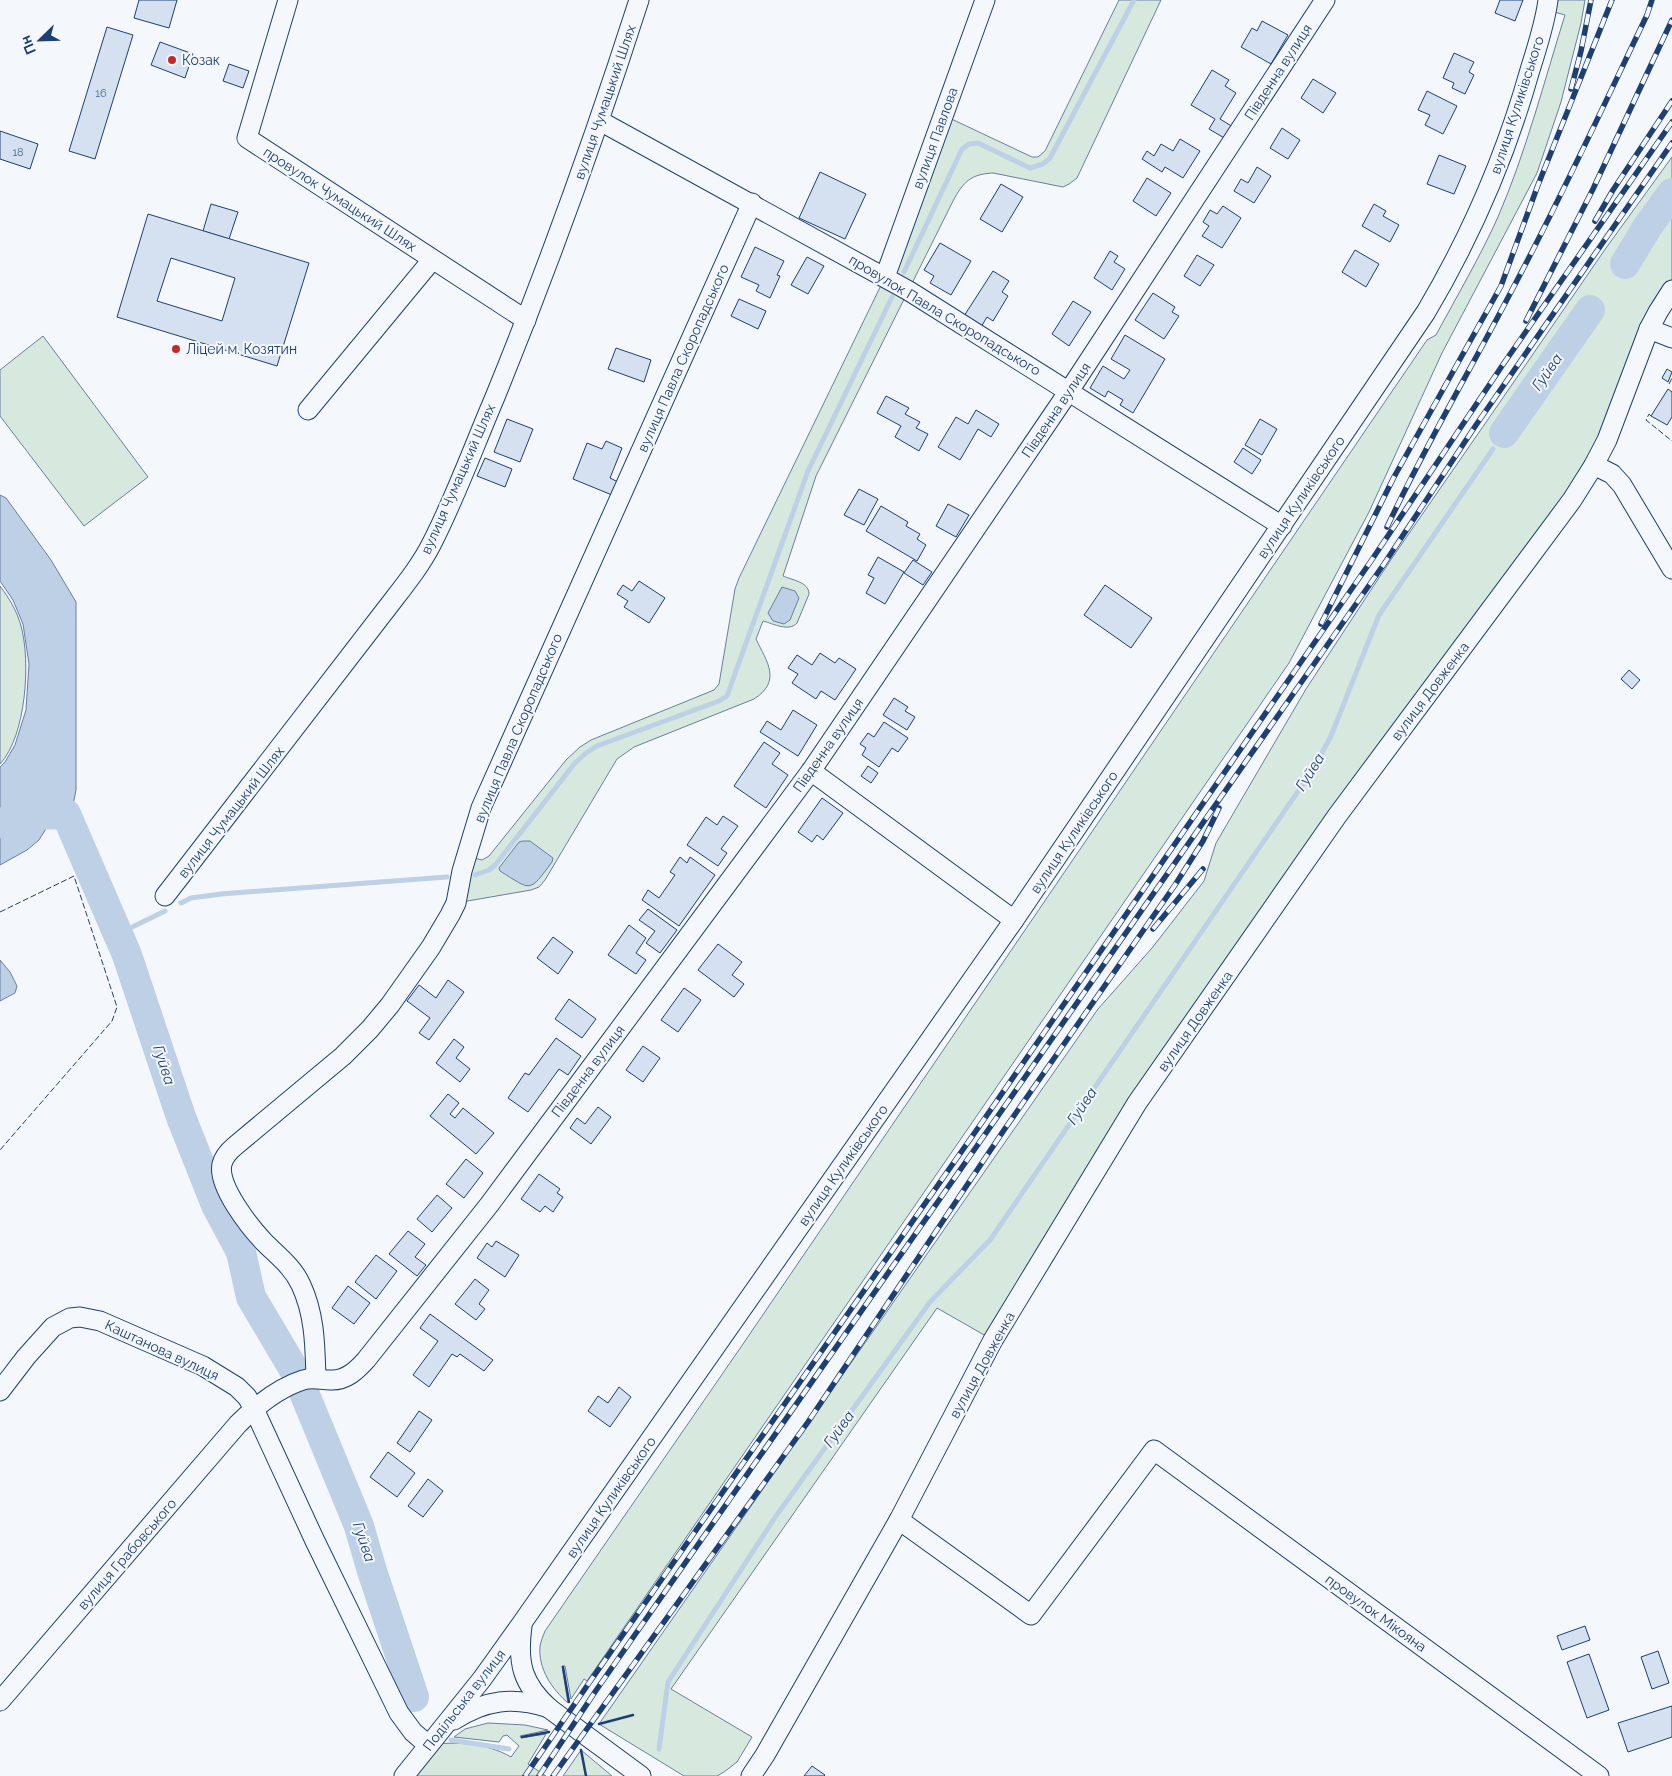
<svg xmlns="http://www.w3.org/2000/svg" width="1672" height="1776" viewBox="0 0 1672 1776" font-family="Raleway,sans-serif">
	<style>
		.green { fill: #d7e8df; stroke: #687fa3 }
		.water { fill: #bed0e5; stroke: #687fa3 }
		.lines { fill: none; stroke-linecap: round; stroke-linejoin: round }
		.stream { stroke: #bed0e5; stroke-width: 5 }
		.river { stroke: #bed0e5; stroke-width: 30 }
		.building { fill: #d5e0f0; stroke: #1d3f73; fill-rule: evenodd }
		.minor-casing { stroke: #1d3f73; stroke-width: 21 }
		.minor { stroke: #f4f7fb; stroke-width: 19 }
		.rail-casing { stroke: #1d3f73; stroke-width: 5.5 }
		.rail { stroke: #f4f7fb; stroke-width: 4; stroke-dasharray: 11; stroke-linecap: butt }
		.fence { stroke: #1d3f73; stroke-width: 1; stroke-dasharray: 6 2.5; stroke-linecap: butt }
		.wall { stroke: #1d3f73; stroke-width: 2.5 }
		.poi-dot { fill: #c62828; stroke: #f4f7fb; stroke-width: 2 }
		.labels { text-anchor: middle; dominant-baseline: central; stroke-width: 4; stroke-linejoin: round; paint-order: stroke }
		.number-label { font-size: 11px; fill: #4b6792 }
		.poi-label { font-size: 14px; fill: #1d3f73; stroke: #f4f7fb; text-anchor: start }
		.street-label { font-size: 14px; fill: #1d3f73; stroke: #f4f7fb }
		.water-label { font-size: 15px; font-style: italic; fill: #1d3f73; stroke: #f4f7fb }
	</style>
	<rect width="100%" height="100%" fill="#f4f7fb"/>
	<g class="green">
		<path d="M1119,0H1161L1077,178L1069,184L1063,187L993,173C971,174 963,182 953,201L816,476L783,576C792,580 809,582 809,594L797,623C789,632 774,624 763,621L756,639C767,662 782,681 754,699L634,747L617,759L545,880L539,887L531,890L456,903L466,856L482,860L489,856L566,760L580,747L591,740L714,690L719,684L735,589L739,578L885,277L943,115L1032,157H1038L1045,151Z"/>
		<path d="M1548,0H1585L1581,23L1561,102L1537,173L1442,353L1369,512L1289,663L587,1681L584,1679L571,1699L565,1666H562L568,1703C552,1689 538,1669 540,1646C541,1641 543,1636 545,1631L743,1344L1427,340L1436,335C1457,296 1480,257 1498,217C1526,152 1544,82 1565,15L1547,10Z"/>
		<polygon points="1672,157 1672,290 1607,440 1137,1103 993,1340 937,1308 671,1689 752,1737 737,1762 724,1772 717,1776 684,1776 599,1724 1098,1009 1152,948 1204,881 1216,843 1306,689 1390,561 1500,402 1606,248"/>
		<polygon points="43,336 148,477 84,526 0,416 0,370"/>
		<path d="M0,586C9,598 17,611 21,626C31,662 26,736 0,764Z"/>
		<path d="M488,1723L525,1725L548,1730L520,1736L521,1738L546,1734L528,1764L546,1776H405L428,1745C455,1741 487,1743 511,1757L519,1746L507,1735L503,1736L499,1742L454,1737L465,1729Z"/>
		<polygon points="581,1750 612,1776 563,1776"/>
	</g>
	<g class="water">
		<polygon points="0,495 6,498 51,560 76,602 76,790 73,805 66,814 47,827 39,840 27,850 0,865 0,767 5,762 15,745 26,710 29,664 23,624 13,600 0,581"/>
		<polygon points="782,587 795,591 799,598 790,620 784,624 773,621 768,613"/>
		<path d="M523,841H530L553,858L552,862C529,893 532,891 500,871L499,868L519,842Z"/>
		<polygon points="0,960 10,972 17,986 15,993 0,1001"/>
	</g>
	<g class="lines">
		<g class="stream">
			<polyline points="904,272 962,149 969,144 978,143 1030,168 1043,164 1050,158 1134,0"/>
			<polyline points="475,875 489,870 496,864 575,763 586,753 597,746 719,701 727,696 808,471 892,297"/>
			<polyline points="181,903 191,898 221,894 447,877"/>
			<polyline points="118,934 165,911"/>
			<polyline points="451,1740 509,1749"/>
			<polyline points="659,1749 668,1682 776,1516 930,1302 990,1240 1314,768 1331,736 1379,615 1493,449"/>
		</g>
		<g class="river">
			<polyline points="1625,264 1648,226 1672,193"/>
			<polyline points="1504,433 1590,310"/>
			<polyline points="0,823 32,815 66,814 127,955 181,1117 216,1205 241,1252 251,1297 296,1373"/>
			<polyline points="303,1390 359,1526 372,1571 414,1697"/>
		</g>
	</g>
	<g class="building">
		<polygon points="139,0 177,0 169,28 134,18"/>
		<polygon points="1500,0 1523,0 1515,21 1495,13"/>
		<polygon points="1262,21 1288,35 1271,64 1241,47 1252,28 1257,31"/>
		<polygon points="107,27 133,35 95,159 69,151"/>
		<polygon points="160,42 193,54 185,78 151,65"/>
		<polygon points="1454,53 1474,62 1469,72 1474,75 1465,94 1452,88 1454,83 1443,78"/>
		<polygon points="229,64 249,71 243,88 223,81"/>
		<polygon points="1212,70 1229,80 1225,86 1236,93 1220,119 1233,127 1226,139 1209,129 1215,119 1191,105"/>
		<polygon points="1313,79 1336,93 1323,113 1301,98"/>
		<polygon points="1427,91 1457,106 1443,134 1425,125 1430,115 1418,110"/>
		<polygon points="1282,128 1300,140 1288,159 1270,148"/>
		<polygon points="0,131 38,144 30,169 0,159"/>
		<polygon points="1180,139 1200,151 1183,178 1165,167 1162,172 1142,159 1147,151 1154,156 1161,144 1173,151"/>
		<polygon points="1439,155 1466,166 1454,194 1427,184"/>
		<polygon points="1257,167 1271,176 1254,203 1234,191 1241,179 1248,183"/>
		<polygon points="820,172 866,194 845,239 799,218"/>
		<polygon points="1147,178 1171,193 1156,216 1133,201"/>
		<polygon points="1001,184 1023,197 1002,232 980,219"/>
		<polygon points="211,204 238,212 229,239 203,231"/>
		<polygon points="1374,204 1386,211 1383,216 1399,225 1390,242 1362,226"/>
		<polygon points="1223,206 1241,218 1222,248 1202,236 1209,226 1203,222 1210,210 1217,214"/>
		<path d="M148,214L309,263L277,366L117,317ZM171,258L235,278L222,321L157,301Z"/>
		<polygon points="940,243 971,261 951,295 930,283 934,276 924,270"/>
		<polygon points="755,247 784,261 777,275 780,276 770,298 756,291 759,285 741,277"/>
		<polygon points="1355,250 1379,264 1366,287 1342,272"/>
		<polygon points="1110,251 1118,256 1114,262 1125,269 1112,290 1094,278"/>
		<polygon points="1197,255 1214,265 1200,286 1184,276"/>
		<polygon points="807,257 824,266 808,294 791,285"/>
		<polygon points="993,271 1009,281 1002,292 1008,296 993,321 987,317 981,327 964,316"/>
		<polygon points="1153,293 1175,307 1172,312 1179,316 1164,339 1135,320"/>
		<polygon points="739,299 766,311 758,329 731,316"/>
		<polygon points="1073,301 1091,312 1069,346 1052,334"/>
		<polygon points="1125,335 1165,359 1133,413 1120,405 1123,400 1108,391 1105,397 1090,388 1103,366 1124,379 1130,370 1111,359"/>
		<polygon points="616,348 651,360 644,382 608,369"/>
		<polygon points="1667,369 1672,372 1668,382 1662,378"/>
		<polygon points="1668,389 1672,392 1672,417 1667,425 1651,416"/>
		<polygon points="886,396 909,408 905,414 920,422 916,428 928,434 919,451 895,437 901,426 877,413"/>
		<polygon points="976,410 999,424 991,437 978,429 960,460 938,447 956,417 968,424"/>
		<polygon points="507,419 533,429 520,462 494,452"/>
		<polygon points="1260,419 1277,429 1262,455 1245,445"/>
		<polygon points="606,441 622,448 610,478 618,482 612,495 573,479 587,443 602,449"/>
		<polygon points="1243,448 1261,460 1252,474 1234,462"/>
		<polygon points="485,458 512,469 505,487 477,476"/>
		<polygon points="859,489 878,499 864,525 844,515"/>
		<polygon points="948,504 969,515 956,537 936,526"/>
		<polygon points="881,506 908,522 906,526 920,534 917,539 926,545 917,561 866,531"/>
		<polygon points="878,557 904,572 885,604 866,593 874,578 868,575"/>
		<polygon points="913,560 932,572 923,585 904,573"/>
		<polygon points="639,581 665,598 649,623 624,607 628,601 617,594 623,585 632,591"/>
		<polygon points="1105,585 1152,618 1131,648 1084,615"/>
		<polygon points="820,653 835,663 839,658 856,669 835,700 821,691 816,699 792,683 798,674 788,668 797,655 812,665"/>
		<polygon points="1629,670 1640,680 1632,689 1621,679"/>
		<polygon points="894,698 908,707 905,711 915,717 907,730 883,715"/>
		<polygon points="793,710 817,725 798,756 760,732 767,721 781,730"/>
		<polygon points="884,722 908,738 898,752 892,748 879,767 862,755 866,748 860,744 868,733 874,737"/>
		<polygon points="764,742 780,753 772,764 788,775 766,808 734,786"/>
		<polygon points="868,766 878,773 871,783 861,776"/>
		<polygon points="822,798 843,813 823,840 817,835 812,842 798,832"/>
		<polygon points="723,816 738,826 721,849 727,853 718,866 687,845 706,817 717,825"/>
		<polygon points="680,857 687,863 690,857 715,875 679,926 642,900 648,890 659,898 675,875 670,872"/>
		<polygon points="648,909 677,930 660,953 646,943 655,931 639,920"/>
		<polygon points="629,925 646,938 636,953 646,960 636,974 608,955"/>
		<polygon points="553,937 573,952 558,974 537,958"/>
		<polygon points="718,944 742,962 732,975 744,984 734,997 698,970"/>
		<polygon points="448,980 464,992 429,1040 419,1033 430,1018 407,1001 419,985 436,998"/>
		<polygon points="684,988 701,1000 678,1032 661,1020"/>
		<polygon points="569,999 596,1019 582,1038 555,1019"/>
		<polygon points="556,1038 581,1056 568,1075 559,1069 528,1112 508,1098 525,1073 529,1075"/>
		<polygon points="454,1039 464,1047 456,1058 470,1069 460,1082 436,1063"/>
		<polygon points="643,1046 660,1058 643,1082 626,1070"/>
		<polygon points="448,1094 459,1103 450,1114 455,1118 463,1108 494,1133 476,1154 430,1116"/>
		<polygon points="598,1107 611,1117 591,1144 570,1128 577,1118 585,1124"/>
		<polygon points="466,1159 483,1173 464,1198 446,1184"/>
		<polygon points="539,1174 560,1189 557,1193 563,1197 553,1212 545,1206 540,1212 521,1199"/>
		<polygon points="437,1195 452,1208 432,1232 417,1219"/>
		<polygon points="408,1231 425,1244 415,1257 426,1265 417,1276 389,1254"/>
		<polygon points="496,1241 519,1255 505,1277 477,1258 487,1243 492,1247"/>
		<polygon points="376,1255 397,1271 376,1299 355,1282"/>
		<polygon points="475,1279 489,1290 479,1304 485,1309 476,1320 455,1304"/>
		<polygon points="348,1286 370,1303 354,1324 332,1308"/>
		<polygon points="430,1314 493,1360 484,1371 460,1354 457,1357 452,1354 429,1387 413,1375 438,1341 420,1328"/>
		<polygon points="619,1387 631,1397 610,1427 588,1411 598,1396 608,1403"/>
		<polygon points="419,1411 432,1420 410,1452 397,1443"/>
		<polygon points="388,1452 415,1473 397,1497 370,1477"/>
		<polygon points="428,1479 443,1491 423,1517 408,1506"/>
		<polygon points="1585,1626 1590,1640 1562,1650 1557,1636"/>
		<polygon points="1658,1651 1669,1683 1652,1689 1641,1657"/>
		<polygon points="1589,1654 1609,1710 1587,1718 1567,1662"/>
		<polygon points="1672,1706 1672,1737 1628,1752 1618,1723"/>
		<polygon points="812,1766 825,1775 824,1776 804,1776"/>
	</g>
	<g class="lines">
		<defs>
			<g id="minor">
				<polyline points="288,0 247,138 526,320"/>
				<polyline points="600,121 909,291 1282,526"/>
				<polyline points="885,277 985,0"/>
				<polyline points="1649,329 1672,338"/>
				<polyline points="308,410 432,260"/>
				<polyline points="1594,465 1612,474 1622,485 1672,569"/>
				<polyline points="811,771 1014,920"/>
				<path d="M165,896L394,599C408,581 422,563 432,543C456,496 474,446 495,397C548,267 596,134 639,0"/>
				<path d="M316,1378C315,1346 315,1315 301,1285C293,1267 278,1256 264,1242C250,1227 217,1186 222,1164C224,1156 229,1151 235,1146L343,1056L370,1029L390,1005L431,947L450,915L456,903L462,871L481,808L752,203"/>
				<polyline points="0,1391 26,1357 53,1327 70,1318 80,1317 100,1321 203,1366 237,1387 247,1397 254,1409 315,1541 399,1713 413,1732 428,1745"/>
				<polyline points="899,1520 1031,1615 1154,1450 1599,1776"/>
				<path d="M522,1626C517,1663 522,1684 550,1709L641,1776"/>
				<path d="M0,1701L238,1424C256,1406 278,1388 303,1380C312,1377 321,1380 330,1380C346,1381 357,1370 366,1360L489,1205L811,771L1069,391L1325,0"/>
				<path d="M454,1720C485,1700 513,1696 549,1708"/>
				<path d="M404,1776L482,1679L522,1623L1014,920L1426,312C1471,236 1506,155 1530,70C1537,47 1545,24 1548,0"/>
				<polyline points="751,1776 765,1755 899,1520 993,1340 1137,1103 1337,816 1572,500 1594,465 1607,440 1649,329 1658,312 1672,290"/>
			</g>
		</defs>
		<use href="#minor" class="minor-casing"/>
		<use href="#minor" class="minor"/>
		<defs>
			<g id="rail">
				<polyline points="1571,89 1581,51 1591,0"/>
				<polyline points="1595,221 1613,190 1672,101"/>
				<polyline points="1526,321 1593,189 1672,20"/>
				<path d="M1387,527C1425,446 1471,369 1512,290C1560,200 1603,107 1647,15L1652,0"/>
				<polyline points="1321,624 1394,477 1501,286 1538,185 1612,0"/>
				<polyline points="1153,929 1203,869"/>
				<polyline points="525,1776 589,1683 985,1118 1371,561 1504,363 1672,122"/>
				<polyline points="539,1776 597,1689 1384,564 1476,425 1672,143"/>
				<polyline points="553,1776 808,1422 1004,1130 1175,885 1203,841 1219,808"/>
			</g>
		</defs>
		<use href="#rail" class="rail-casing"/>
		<use href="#rail" class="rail"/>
		<g class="fence">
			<polyline points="1669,384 1672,378"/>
			<polyline points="1651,416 1649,414 1646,420 1672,441"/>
			<polyline points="0,912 74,876 117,1007 112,1021 0,1150"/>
		</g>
		<g class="wall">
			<polyline points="563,1667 569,1702"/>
			<polyline points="599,1724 633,1715"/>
			<polyline points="522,1737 549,1732"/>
			<polyline points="581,1750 586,1776"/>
		</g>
	</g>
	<g class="poi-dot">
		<circle cx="172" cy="60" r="5"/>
		<circle cx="176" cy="349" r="5"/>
	</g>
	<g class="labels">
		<g class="number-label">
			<text x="101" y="93">16</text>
			<text x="18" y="152">18</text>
		</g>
		<g class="poi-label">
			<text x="182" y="60">Козак</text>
			<text x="186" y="349">Ліцей м. Козятин</text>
		</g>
		<g class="street-label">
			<text transform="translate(1278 72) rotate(-57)">Південна вулиця</text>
			<text transform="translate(605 102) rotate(-71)">вулиця Чумацький Шлях</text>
			<text transform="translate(1517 105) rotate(-72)">вулиця Куликівського</text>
			<text transform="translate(935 138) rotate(-70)">вулиця Павлова</text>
			<text transform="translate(340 199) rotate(33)">провулок Чумацький Шлях</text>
			<text transform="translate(945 315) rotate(31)">провулок Павла Скоропадського</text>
			<text transform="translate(683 358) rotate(-66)">вулиця Павла Скоропадського</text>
			<text transform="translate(1056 410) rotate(-56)">Південна вулиця</text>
			<text transform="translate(458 479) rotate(-66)">вулиця Чумацький Шлях</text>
			<text transform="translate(1301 497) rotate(-56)">вулиця Куликівського</text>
			<text transform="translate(1430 691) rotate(-53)">вулиця Довженка</text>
			<text transform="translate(518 728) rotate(-67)">вулиця Павла Скоропадського</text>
			<text transform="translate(828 745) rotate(-55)">Південна вулиця</text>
			<text transform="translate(231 812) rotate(-52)">вулиця Чумацький Шлях</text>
			<text transform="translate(1074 832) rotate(-56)">вулиця Куликівського</text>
			<text transform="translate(1195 1021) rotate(-55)">вулиця Довженка</text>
			<text transform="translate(588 1071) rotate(-53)">Південна вулиця</text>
			<text transform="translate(843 1165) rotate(-55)">вулиця Куликівського</text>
			<text transform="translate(162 1350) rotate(25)">Каштанова вулиця</text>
			<text transform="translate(982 1365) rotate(-61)">вулиця Довженка</text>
			<text transform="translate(611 1497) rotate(-55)">вулиця Куликівського</text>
			<text transform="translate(127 1554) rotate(-49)">вулиця Грабовського</text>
			<text transform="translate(1376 1613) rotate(36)">провулок Мікояна</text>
			<text transform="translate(464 1700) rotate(-52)">Подільська вулиця</text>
		</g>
		<g class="water-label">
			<text transform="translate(1547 372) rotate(-55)">Гуйва</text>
			<text transform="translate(1310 772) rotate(-58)">Гуйва</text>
			<text transform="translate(164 1065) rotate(72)">Гуйва</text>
			<text transform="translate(1082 1106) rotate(-56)">Гуйва</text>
			<text transform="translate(839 1429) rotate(-54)">Гуйва</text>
			<text transform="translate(364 1542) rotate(71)">Гуйва</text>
		</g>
	</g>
	<g transform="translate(40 40) rotate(247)" stroke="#f4f7fb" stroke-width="4" paint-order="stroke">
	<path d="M0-4L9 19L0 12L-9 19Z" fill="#1d3f73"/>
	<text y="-8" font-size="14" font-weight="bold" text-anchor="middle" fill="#1d3f73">Пн</text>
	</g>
</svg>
